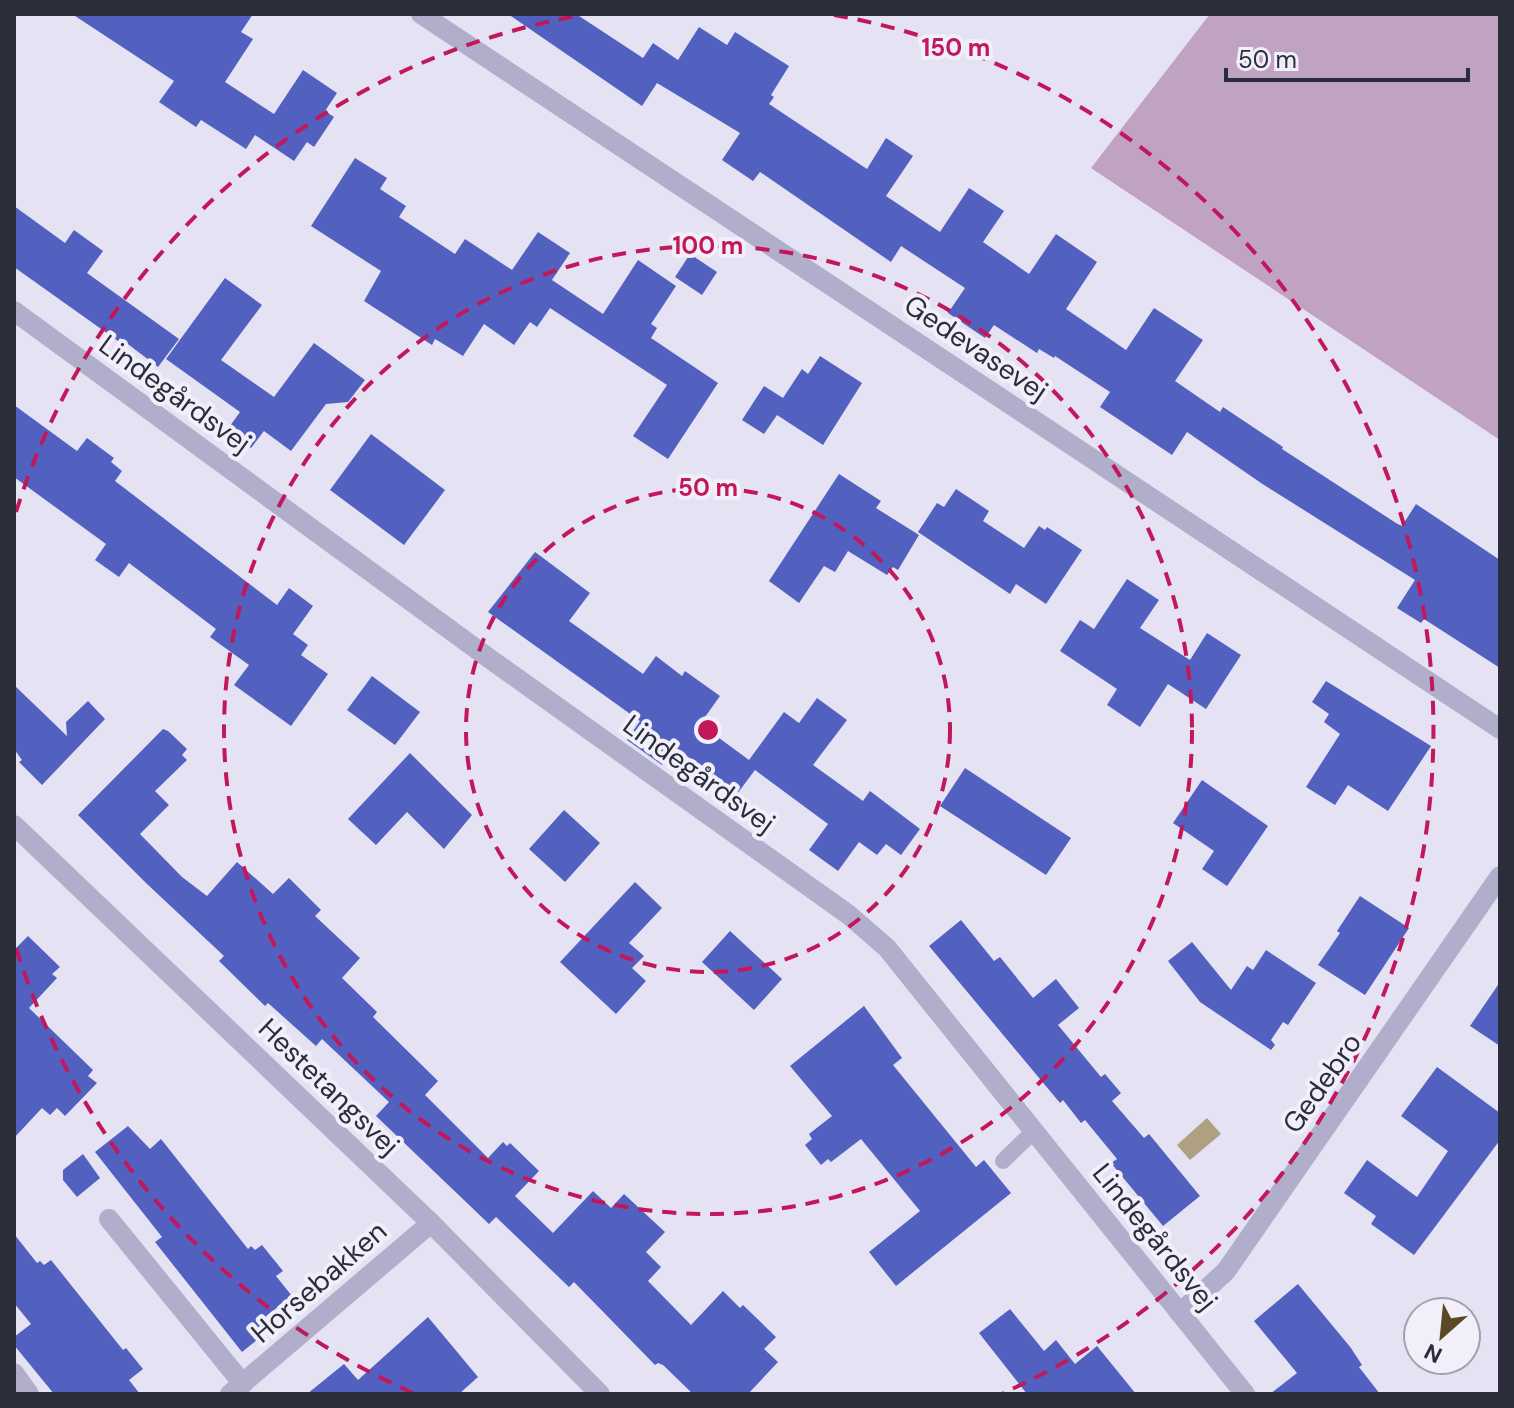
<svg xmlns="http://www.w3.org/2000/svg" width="1514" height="1408" viewBox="0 0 1514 1408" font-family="'DM Sans',sans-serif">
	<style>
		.green { fill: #c0a2c2 }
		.water { fill: #afa082 }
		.building { fill: #5261c0 }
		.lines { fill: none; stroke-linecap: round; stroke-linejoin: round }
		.service { stroke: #b0aecb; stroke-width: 16 }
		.minor { stroke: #b0aecb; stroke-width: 20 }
		.ring { fill: none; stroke: #c2185b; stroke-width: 4; stroke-dasharray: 14 10 }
		.labels { text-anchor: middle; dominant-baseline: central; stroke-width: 8; stroke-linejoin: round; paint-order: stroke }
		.street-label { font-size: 28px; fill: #2c2d3a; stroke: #f0effa }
		.centre { fill: #c2185b; stroke: #f0effa; stroke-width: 4 }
		.ring-label { font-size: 24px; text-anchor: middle; font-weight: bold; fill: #c2185b; stroke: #f0effa; stroke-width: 8; stroke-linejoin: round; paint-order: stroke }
	</style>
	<rect width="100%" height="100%" fill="#e4e2f3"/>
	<polygon class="green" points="1210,14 1500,14 1500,440 1091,168"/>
	<polygon class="water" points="1207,1118 1221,1134 1190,1160 1177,1145"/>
	<g class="building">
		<polygon points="72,14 253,14 241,32 253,39 225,82 274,114 303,70 337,93 325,111 334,117 314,147 307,142 294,161 255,135 246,149 201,120 196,127 159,102 174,81"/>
		<polygon points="508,14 576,14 643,58 653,43 678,60 699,27 727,45 735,32 789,66 771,95 774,97 769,104 867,169 886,138 913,156 886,196 940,232 969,188 1004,211 983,242 1029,274 1056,234 1097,262 1066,309 1126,350 1154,308 1203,340 1175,381 1220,412 1223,407 1283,447 1282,449 1396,523 1402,526 1416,504 1500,560 1500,668 1424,619 1421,623 1397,608 1415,580 1261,483 1187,432 1172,455 1100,407 1110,392 1055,356 1054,358 1039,349 1037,353 994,325 985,338 948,313 965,288 901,246 891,262 760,172 753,181 722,160 740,133 657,83 642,106"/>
		<polygon points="355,158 387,178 380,189 406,206 399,217 455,254 465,239 512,270 538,232 570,253 552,280 603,314 638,260 676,286 651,324 657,328 651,338 718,383 668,459 633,436 667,385 550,308 537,327 530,322 514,345 484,324 463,356 435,339 432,345 364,301 381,271 311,226"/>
		<polygon points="14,206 65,243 74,230 103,251 87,273 179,339 158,367 120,338 118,341 14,267"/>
		<polygon points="690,254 717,272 702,295 675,277"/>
		<polygon points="225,278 262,305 221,360 274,397 314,343 365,380 348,402 326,404 291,451 264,431 251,448 227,430 240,412 166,359"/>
		<polygon points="820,356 862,383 823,445 777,415 764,434 742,420 764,386 783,398 802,369 808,374"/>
		<polygon points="14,405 77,451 87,438 114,458 111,462 122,471 115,481 277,605 289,588 313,606 293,634 308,645 301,655 328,674 291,726 234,685 249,665 210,637 216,629 129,563 119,577 95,560 106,544 14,477"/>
		<polygon points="371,434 445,490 404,545 330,490"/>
		<polygon points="839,474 881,501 876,508 919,535 898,570 893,567 887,575 848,551 835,572 824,566 799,603 769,581"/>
		<polygon points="956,489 989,511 983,521 1024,548 1039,526 1045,530 1047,527 1082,550 1046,604 1016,584 1010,594 918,532 937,503 944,507"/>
		<polygon points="535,552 590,593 569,621 643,674 656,656 682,676 685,671 720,696 700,724 749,760 784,712 799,723 817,698 847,720 813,765 863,801 870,791 920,829 901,855 886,844 877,855 859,842 838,871 809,850 828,824 755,770 737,794 675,747 662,765 627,740 640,721 488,612"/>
		<polygon points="1127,579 1159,600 1140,628 1190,660 1207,633 1241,655 1206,709 1168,684 1140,727 1107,705 1117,689 1060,651 1080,620 1094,629"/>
		<polygon points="372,676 420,712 395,745 347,710"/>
		<polygon points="1326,681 1431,746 1388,811 1348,785 1335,805 1306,787 1340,734 1324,722 1329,714 1312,702"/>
		<polygon points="14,685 67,736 66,722 88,701 105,719 42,785 19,762 22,760 14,749"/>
		<polygon points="163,729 168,731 187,749 182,755 187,760 155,791 169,805 140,834 182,877 207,896 237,862 273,894 289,878 321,910 315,916 360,958 342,978 377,1012 373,1017 438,1081 425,1095 488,1158 503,1142 507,1146 510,1143 539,1171 515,1196 553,1233 593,1191 611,1208 624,1194 665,1232 646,1252 661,1267 648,1281 691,1325 723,1291 740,1308 743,1305 776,1337 764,1349 778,1362 748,1394 693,1394 663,1365 658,1363 655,1365 574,1282 569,1287 496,1217 489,1224 376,1116 389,1102 322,1039 316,1046 268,1003 265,1006 219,961 224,956 146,883 78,815"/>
		<polygon points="410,753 472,815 444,849 407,812 376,845 348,819"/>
		<polygon points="965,768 1071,838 1046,875 940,806"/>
		<polygon points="1202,780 1268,826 1227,886 1202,869 1214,851 1173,823"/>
		<polygon points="564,810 600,843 565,882 529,849"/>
		<polygon points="635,882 662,908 629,943 644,956 632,968 646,981 616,1014 560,962"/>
		<polygon points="1360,896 1409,928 1365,995 1318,965 1340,933 1337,931"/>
		<polygon points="961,920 994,961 1000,957 1033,998 1056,979 1079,1008 1058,1025 1101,1077 1105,1074 1121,1093 1112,1101 1144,1138 1149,1134 1200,1196 1163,1226 1111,1163 1117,1159 1085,1120 1081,1123 1063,1100 1060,1103 929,946"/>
		<polygon points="730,931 782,979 754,1010 702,962"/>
		<polygon points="28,936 60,967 52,974 57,978 29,1008 93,1070 88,1076 97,1083 65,1116 57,1108 50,1115 42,1108 14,1138 14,950"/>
		<polygon points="1192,942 1231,990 1247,966 1253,970 1266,950 1316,983 1288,1025 1283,1022 1271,1040 1275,1045 1271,1050 1200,1002 1168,961"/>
		<polygon points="1500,982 1500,1046 1470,1026"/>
		<polygon points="864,1006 902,1058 893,1065 976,1167 984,1160 1011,1193 896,1286 869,1252 920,1211 861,1139 831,1162 828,1159 821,1165 805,1145 812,1139 809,1134 832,1116 790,1066"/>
		<polygon points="1437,1067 1500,1113 1500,1140 1414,1255 1371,1224 1376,1216 1344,1193 1367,1160 1417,1197 1448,1151 1401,1116"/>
		<polygon points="128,1126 150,1149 161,1139 248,1249 251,1246 255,1250 262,1245 283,1271 276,1276 292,1296 265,1317 273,1327 242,1352 155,1242 162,1237 95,1152"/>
		<polygon points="83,1154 100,1178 77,1197 63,1180 63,1170"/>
		<polygon points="14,1234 37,1263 40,1261 44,1265 51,1260 123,1350 126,1348 143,1369 129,1380 140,1394 54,1394 14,1345 14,1337 31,1324 14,1303"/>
		<polygon points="1298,1284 1351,1348 1362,1365 1359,1367 1380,1394 1270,1394 1297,1373 1254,1321"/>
		<polygon points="1010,1309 1044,1351 1056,1340 1075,1364 1097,1346 1136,1394 1027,1394 979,1333"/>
		<polygon points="428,1317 478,1377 459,1394 307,1394 344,1364 358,1380"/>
	</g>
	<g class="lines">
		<polyline class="service" points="1003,1161 1034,1131"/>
		<g class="minor">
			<polyline points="421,14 1500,729"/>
			<polyline points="14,311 490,659 849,915 887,948 1245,1394"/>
			<polyline points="14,825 431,1223 600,1394"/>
			<polyline points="109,1219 243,1384"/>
			<polyline points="1180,1313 1226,1271 1500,876"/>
			<polyline points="14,1373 29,1394"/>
			<polyline points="230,1394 431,1223"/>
		</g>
	</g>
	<g class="ring">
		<circle cx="708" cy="730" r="242"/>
		<circle cx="708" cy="730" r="484"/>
		<path d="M413 1393A726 726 0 0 1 16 948M16 512A726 726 0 0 1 582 15M834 15A726 726 0 0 1 1003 1393"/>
	</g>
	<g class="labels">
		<g class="street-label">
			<text transform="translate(976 348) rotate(34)">Gedevasevej</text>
			<text transform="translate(175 394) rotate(36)">Lindegårdsvej</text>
			<text transform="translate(699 774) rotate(36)">Lindegårdsvej</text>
			<text transform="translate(1322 1083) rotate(-55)">Gedebro</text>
			<text transform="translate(329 1087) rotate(44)">Hestetangsvej</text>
			<text transform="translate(1155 1237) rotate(51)">Lindegårdsvej</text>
			<text transform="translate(319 1282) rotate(-41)">Horsebakken</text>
		</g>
	</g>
	<circle cx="708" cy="730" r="12" class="centre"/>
	<g class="ring-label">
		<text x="956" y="56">150 m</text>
		<text x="708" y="254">100 m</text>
		<text x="708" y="496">50 m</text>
	</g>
	<rect width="1514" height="1408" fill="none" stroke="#2c2d3a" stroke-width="32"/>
	<g transform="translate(1442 1336) rotate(207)"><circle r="38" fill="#f0effa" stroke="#a2a1ad" stroke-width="2"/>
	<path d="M0-6L14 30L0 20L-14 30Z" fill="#5a4923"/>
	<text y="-12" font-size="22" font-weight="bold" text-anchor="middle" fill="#2c2d3a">N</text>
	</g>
	<path d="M1226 68v12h242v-12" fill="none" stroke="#2c2d3a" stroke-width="4"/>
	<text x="1238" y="68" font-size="24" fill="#2c2d3a" stroke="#f0effa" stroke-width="6" paint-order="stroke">50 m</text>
</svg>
